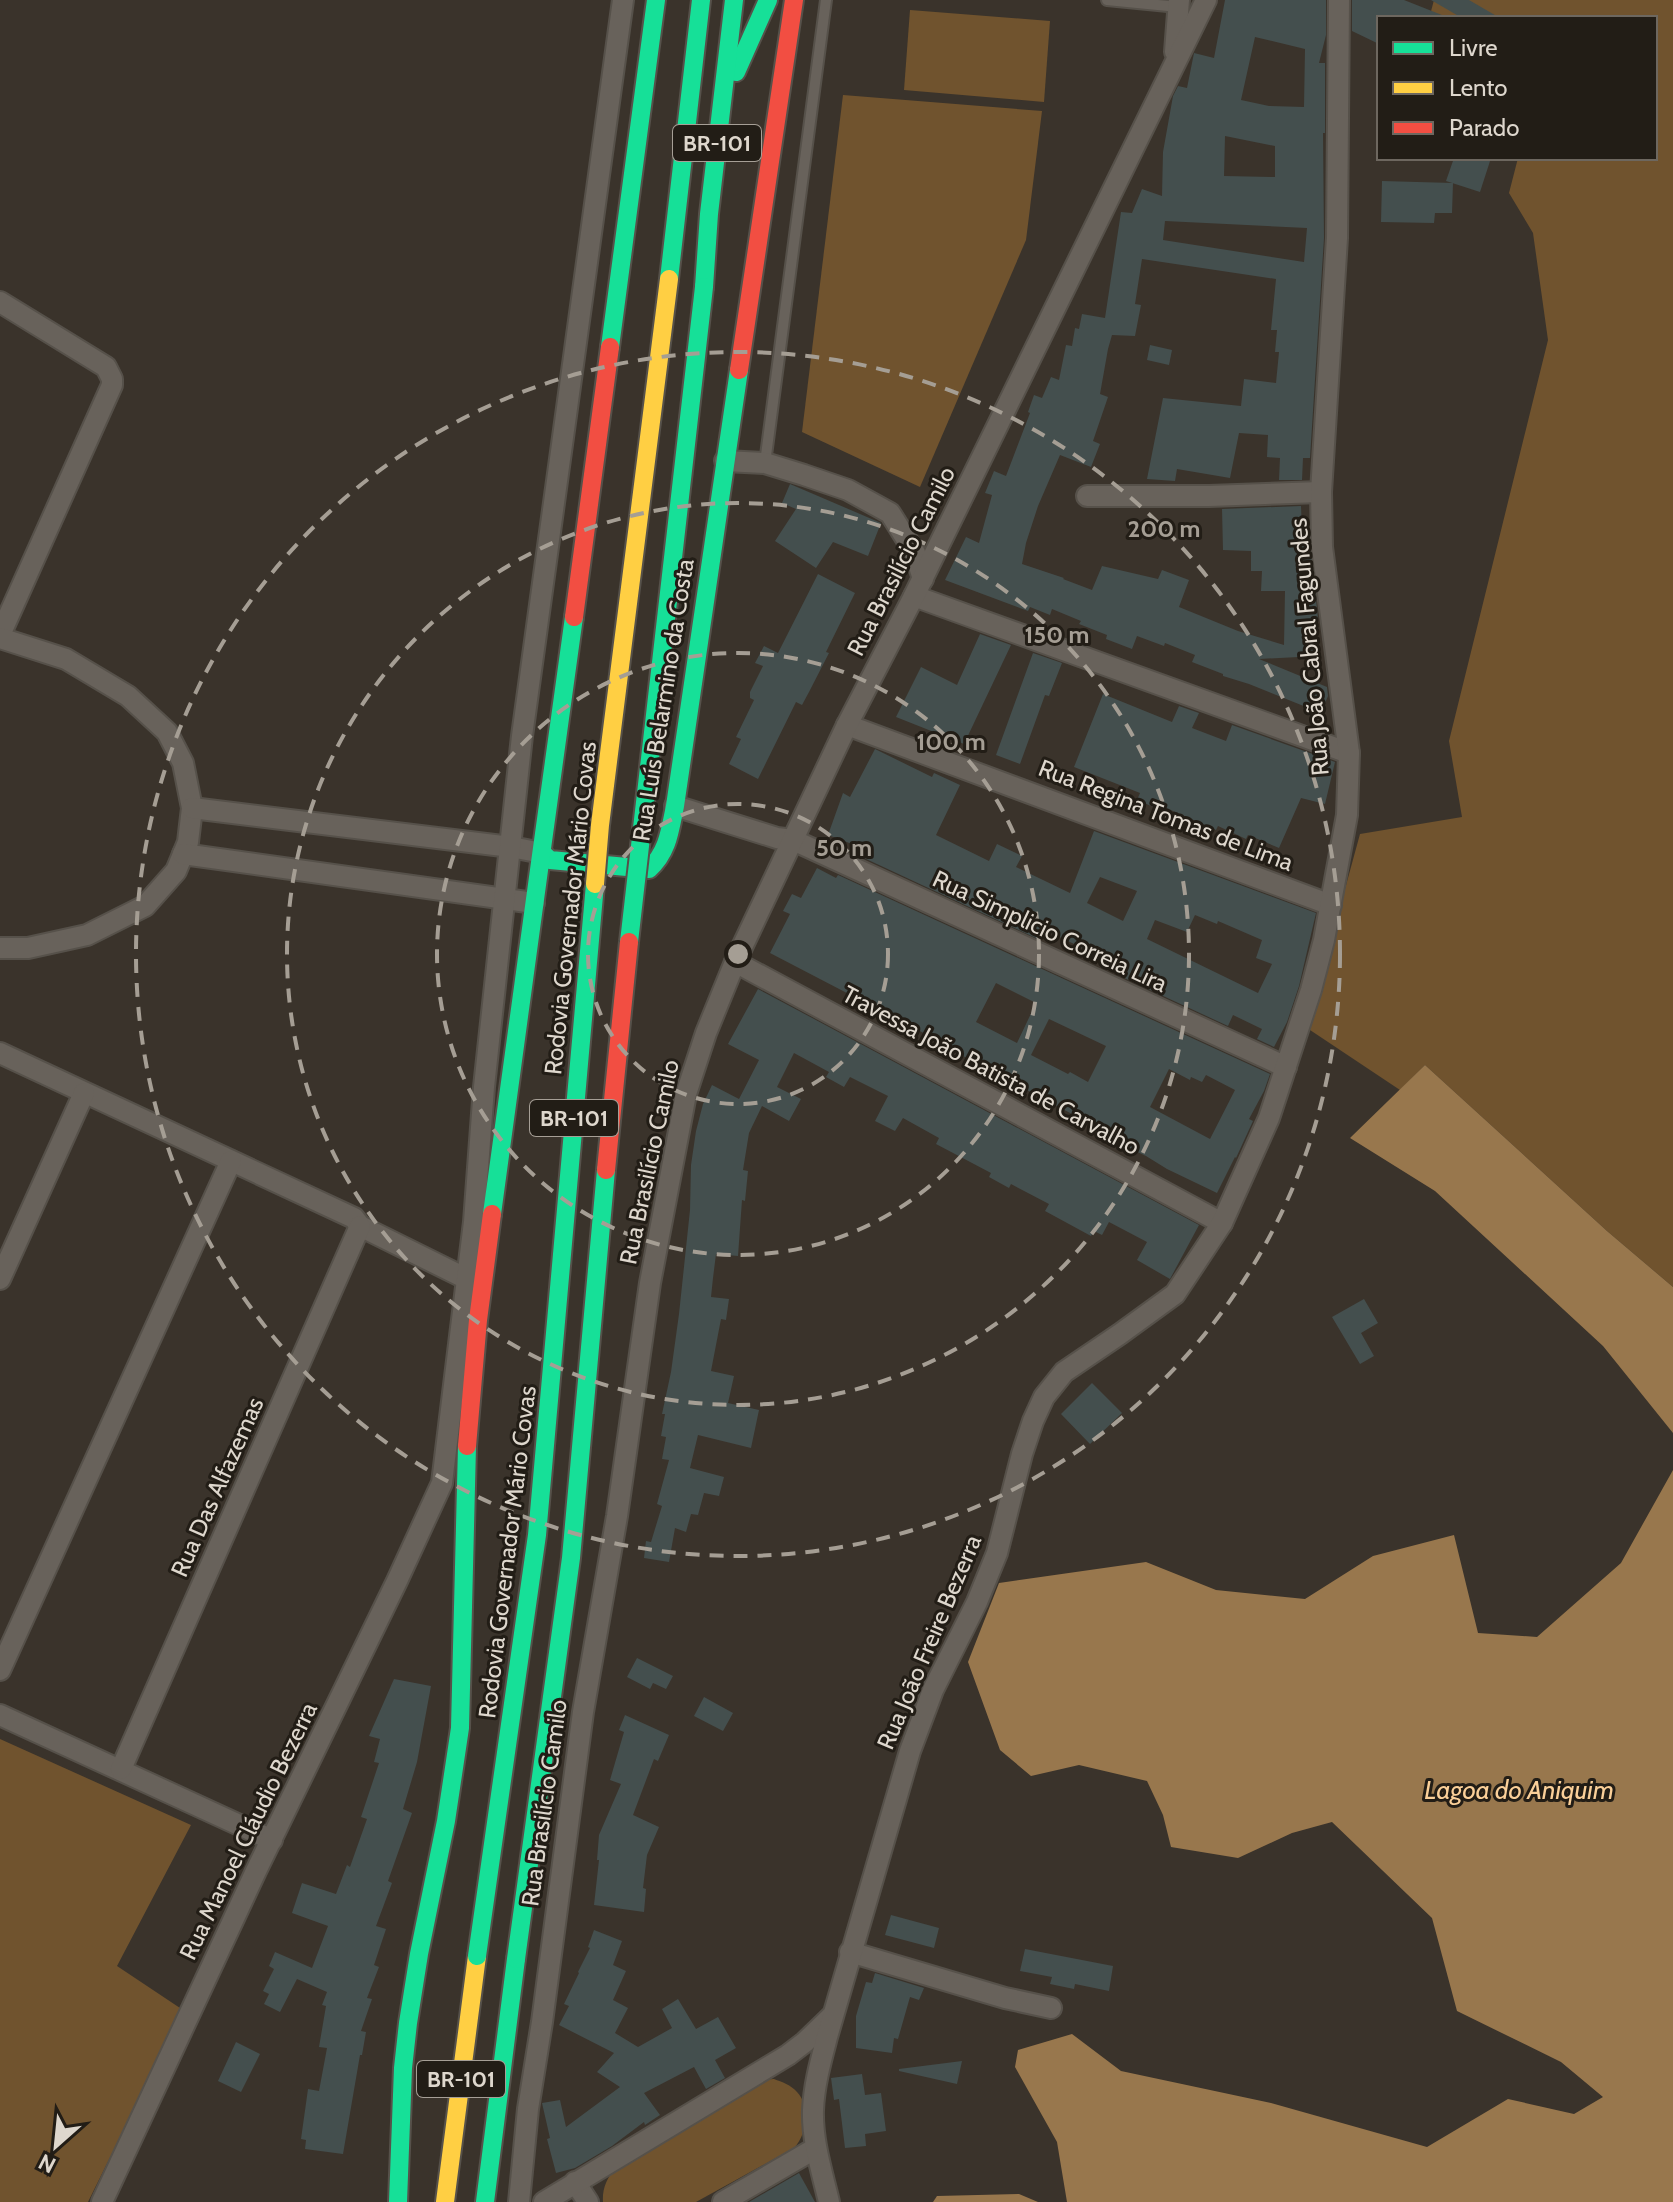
<svg xmlns="http://www.w3.org/2000/svg" width="1673" height="2202" viewBox="0 0 1673 2202" font-family="Cabin,sans-serif">
	<style>
		.green { fill: #70532e }
		.water { fill: #98774d }
		.building { fill: #444f4e; fill-rule: evenodd }
		.lines { fill: none; stroke-linecap: round; stroke-linejoin: round }
		.lane-casing { stroke: #56514a; stroke-width: 14 }
		.street-casing { stroke: #56514a; stroke-width: 24 }
		.fast-casing { stroke: #56514a; stroke-width: 22 }
		.slow-casing { stroke: #56514a; stroke-width: 22 }
		.jam-casing { stroke: #56514a; stroke-width: 22 }
		.lane { stroke: #68625b; stroke-width: 10 }
		.street { stroke: #68625b; stroke-width: 20 }
		.fast { stroke: #16e098; stroke-width: 18 }
		.slow { stroke: #ffcf43; stroke-width: 18 }
		.jam { stroke: #f24e42; stroke-width: 18 }
		.fast-bridge-casing { stroke: #56514a; stroke-width: 22; stroke-linecap: butt }
		.slow-bridge-casing { stroke: #56514a; stroke-width: 22; stroke-linecap: butt }
		.jam-bridge-casing { stroke: #56514a; stroke-width: 22; stroke-linecap: butt }
		.fast-bridge { stroke: #16e098; stroke-width: 18 }
		.slow-bridge { stroke: #ffcf43; stroke-width: 18 }
		.jam-bridge { stroke: #f24e42; stroke-width: 18 }
		.ring { fill: none; stroke: #a59e94; stroke-width: 4; stroke-dasharray: 14 10 }
		.labels { text-anchor: middle; dominant-baseline: central; stroke-width: 6; stroke-linejoin: round; paint-order: stroke }
		.shield { fill: #221d16; stroke: #a69f96; stroke-width: 2 }
		.shield-label { font-size: 22px; font-weight: bold; fill: #ded7cd }
		.street-label { font-size: 24px; fill: #ded7cd; stroke: #221d16 }
		.water-label { font-size: 26px; font-style: italic; fill: #fbd099; stroke: #221d16 }
		.centre { fill: #a59e94; stroke: #221d16; stroke-width: 4 }
		.ring-label { font-size: 24px; text-anchor: middle; font-weight: bold; fill: #a59e94; stroke: #221d16; stroke-width: 6; stroke-linejoin: round; paint-order: stroke }
	</style>
	<rect width="100%" height="100%" fill="#3a332b"/>
	<g class="green">
		<polygon points="1434,0 1673,0 1673,1287 1607,1231 1425,1065 1400,1090 1307,1028 1360,834 1462,817 1449,741 1548,340 1533,233 1509,193 1518,158 1655,158 1655,18 1436,18 1430,15"/>
		<polygon points="910,10 1050,21 1044,102 904,90"/>
		<polygon points="843,95 1042,111 1026,240 920,487 802,432"/>
		<polygon points="0,1739 191,1825 117,1966 183,2010 88,2202 0,2202"/>
		<path d="M774,2079C782,2082 791,2085 797,2092C811,2107 807,2134 794,2148L696,2202H603C602,2189 607,2178 615,2168L759,2080Z"/>
	</g>
	<g class="water">
		<polygon points="1425,1065 1607,1231 1673,1287 1673,1433 1603,1346 1435,1191 1350,1138"/>
		<polygon points="1673,1470 1673,2202 1067,2202 1057,2142 1015,2067 1018,2050 1072,2034 1121,2071 1271,2103 1427,2147 1508,2099 1574,2114 1603,2097 1561,2062 1457,2011 1432,1918 1332,1822 1292,1833 1238,1858 1171,1847 1163,1815 1147,1781 1079,1765 1031,1776 1000,1750 968,1662 999,1583 1146,1562 1216,1590 1305,1599 1373,1556 1454,1535 1478,1633 1537,1637 1621,1563"/>
		<polygon points="1019,2194 1038,2202 933,2202 937,2196"/>
	</g>
	<g class="building">
		<path d="M1225,0H1326V35L1319,63H1325V133H1323L1324,238L1310,458H1303L1302,480H1279L1280,458L1267,457L1268,435L1239,433L1230,478L1177,469L1175,481L1147,479L1163,398L1241,406L1244,379L1276,383L1279,352H1275L1277,330H1271L1276,279L1142,259L1135,304L1141,305L1135,336L1112,335L1108,349L1100,394L1108,397L1093,441L1100,444L1091,467L1060,455L1038,506L1026,543L1022,564L1064,578L1063,579L1092,590L1102,566L1158,579L1162,570L1189,580L1179,607L1238,631L1284,645L1285,591H1261L1262,571H1251V551L1223,550L1222,509L1301,506L1302,531H1309L1318,619H1316L1318,656L1259,659L1327,687L1328,696L1321,713L1249,684L1223,676V674L1192,662L1195,655L1165,643L1164,646L1137,636L1132,649L1106,639L1107,635L1079,624L1081,621L1052,609L1050,615L1030,607L1028,611L945,580L966,537L979,543L992,495L985,493L994,471L1006,476L1030,413L1028,412L1034,395L1042,398L1051,377L1059,380L1066,345L1072,346L1075,328L1079,329L1082,314L1105,318L1121,212L1132,213L1142,189L1162,196L1163,152L1173,96L1178,86L1187,88L1194,53L1214,58ZM1255,37L1305,49L1304,107L1269,106L1241,100ZM1225,136L1275,146V177L1224,176ZM1165,221L1307,228L1304,262L1163,240Z"/>
		<polygon points="1352,0 1404,0 1447,17 1379,18 1379,44 1352,31"/>
		<polygon points="1431,0 1469,0 1500,18 1462,18"/>
		<polygon points="1454,158 1491,158 1480,192 1446,181"/>
		<polygon points="1382,181 1453,183 1452,213 1435,213 1434,223 1381,222"/>
		<polygon points="1150,345 1172,350 1169,365 1147,360"/>
		<polygon points="790,484 881,523 868,556 833,542 816,568 775,541 796,509 782,503"/>
		<polygon points="818,574 855,593 826,652 829,653 809,692 802,705 796,702 758,779 729,764 741,739 736,737 754,700 750,698 750,692 763,666 755,663 764,646 778,653"/>
		<polygon points="980,634 1011,645 964,744 896,717 921,667 957,685"/>
		<polygon points="1033,653 1062,663 1049,696 1045,695 1020,764 996,755"/>
		<polygon points="1103,694 1172,722 1179,706 1199,713 1192,728 1226,741 1232,725 1335,762 1325,804 1301,798 1279,848 1248,835 1246,839 1218,826 1216,830 1164,807 1163,811 1137,800 1140,793 1074,767"/>
		<path d="M875,749L932,777L934,773L960,785L936,835L989,861L997,844L1022,856L1016,867L1070,893L1094,831L1316,913L1299,986L1287,1022L1274,1047L1257,1039L1262,1029L1233,1015L1228,1026L1120,976L1124,968L1045,930L1040,940L849,851L852,844L828,835L843,793L850,797ZM1100,877L1137,891L1123,921L1087,903ZM1195,915L1217,924L1218,921L1262,940L1256,958L1272,964L1258,993L1147,939L1155,920L1187,932Z"/>
		<path d="M817,868L836,878L838,875L1270,1074L1264,1091L1249,1119L1253,1121L1236,1158L1235,1157L1217,1193L1167,1169L1146,1156L1129,1148L1128,1151L1106,1139L1108,1135L1072,1114L963,1056L964,1054L770,953L790,914L783,911L792,894L801,898ZM996,983L1036,1003L1017,1043L976,1022ZM1049,1019L1106,1046L1088,1082L1070,1072L1068,1074L1031,1055ZM1169,1069L1190,1080L1191,1077L1202,1082L1206,1075L1235,1090L1210,1139L1150,1107Z"/>
		<polygon points="758,989 1199,1225 1170,1279 1137,1260 1147,1242 1109,1222 1102,1235 1094,1231 1091,1236 1045,1211 1049,1204 1011,1184 1009,1188 989,1177 991,1173 936,1144 939,1138 903,1118 895,1131 875,1121 888,1096 850,1077 844,1087 826,1077 829,1072 794,1053 777,1087 801,1099 789,1121 762,1106 749,1133 743,1170 748,1171 745,1201 742,1200 738,1256 716,1254 713,1278 711,1297 729,1299 726,1320 721,1319 711,1371 734,1376 728,1403 759,1410 751,1448 698,1435 690,1468 724,1477 719,1496 704,1493 698,1515 691,1514 686,1532 675,1528 669,1562 644,1558 646,1541 651,1542 662,1506 657,1504 669,1460 662,1459 666,1437 661,1436 665,1414 662,1414 671,1372 679,1314 690,1210 691,1165 696,1131 703,1104 712,1085 739,1099 759,1060 728,1044"/>
		<polygon points="1364,1299 1378,1323 1361,1333 1374,1356 1360,1364 1332,1317"/>
		<polygon points="1092,1383 1122,1413 1090,1444 1061,1414"/>
		<polygon points="637,1658 673,1676 666,1689 653,1683 650,1689 627,1677"/>
		<polygon points="394,1679 431,1686 417,1762 403,1809 412,1813 388,1881 392,1883 376,1926 386,1929 374,1965 379,1967 367,1998 372,1999 361,2031 366,2032 362,2055 360,2055 343,2154 305,2149 306,2140 301,2139 308,2089 319,2091 327,2048 319,2047 326,2006 322,2005 327,1992 297,1979 280,2012 264,2004 269,1994 263,1991 274,1969 269,1966 275,1952 312,1968 328,1926 292,1913 302,1883 336,1894 347,1865 350,1867 367,1819 361,1817 379,1763 374,1762 380,1739 369,1736"/>
		<polygon points="704,1697 733,1713 723,1731 694,1716"/>
		<polygon points="625,1715 669,1735 658,1761 654,1759 633,1815 659,1827 647,1855 643,1888 646,1889 644,1912 594,1905 599,1860 597,1860 599,1835 621,1784 610,1780 624,1732 619,1730"/>
		<polygon points="891,1915 939,1928 934,1948 885,1935"/>
		<polygon points="594,1930 622,1941 613,1965 626,1971 613,2000 628,2008 615,2033 638,2047 672,2028 662,2009 678,1999 696,2029 718,2017 736,2048 715,2060 725,2078 706,2089 694,2067 644,2093 660,2115 645,2125 644,2122 612,2146 575,2168 556,2173 547,2139 550,2138 542,2103 560,2100 566,2127 620,2087 597,2072 614,2053 559,2025 569,2006 564,2004 579,1973 578,1972 590,1948 588,1947"/>
		<polygon points="1025,1949 1113,1966 1109,1991 1075,1984 1074,1989 1050,1984 1052,1977 1020,1971"/>
		<polygon points="875,1973 924,1988 919,2000 910,1997 898,2039 894,2038 892,2053 856,2048 856,2016 866,1982 872,1983"/>
		<polygon points="236,2042 260,2054 241,2092 218,2081"/>
		<polygon points="962,2061 957,2084 899,2071 899,2069"/>
		<polygon points="862,2074 865,2095 881,2093 886,2131 865,2134 866,2146 845,2148 839,2099 834,2100 831,2078"/>
		<polygon points="799,2173 815,2202 749,2202"/>
	</g>
	<g class="lines">
		<defs>
			<g id="lane">
				<polyline points="1107,0 1178,7"/>
				<polyline points="765,463 826,0"/>
			</g>
			<g id="street">
				<polyline points="1175,52 1179,0"/>
				<polyline points="0,302 106,367 112,379 112,385 0,635"/>
				<polyline points="725,461 765,463 804,475 848,490 890,513 915,553 923,579"/>
				<polyline points="1087,496 1209,496 1321,492"/>
				<polyline points="914,596 1349,753"/>
				<polyline points="0,638 66,659 128,696 167,732 183,763 192,808 188,842 176,871 145,906 87,935 28,948 0,948"/>
				<polyline points="847,725 1331,905"/>
				<polyline points="675,806 777,838 793,840 1286,1067"/>
				<polyline points="192,808 511,847 542,853"/>
				<polyline points="183,854 534,903"/>
				<polyline points="735,962 1222,1223"/>
				<polyline points="0,1053 354,1218 360,1226 467,1279"/>
				<polyline points="0,1279 84,1093"/>
				<polyline points="0,1670 231,1161"/>
				<polyline points="0,1715 272,1840"/>
				<polyline points="121,1769 360,1226"/>
				<polyline points="850,1952 1005,1998 1051,2008"/>
				<polyline points="575,2182 588,2202"/>
				<polyline points="102,2202 256,1871 397,1581 442,1483 474,1222 484,1087 522,736 623,0"/>
				<polyline points="519,2202 528,2109 542,2022 583,1712 617,1516 650,1283 686,1094 706,1033 735,962 847,725 914,596 1206,0"/>
				<polyline points="544,2202 788,2055 805,2042 831,2017"/>
				<polyline points="723,2202 816,2148"/>
				<path d="M829,2202C822,2172 812,2141 813,2110C814,2085 821,2060 827,2037L910,1751L933,1690L977,1602L997,1553L1022,1454L1033,1421L1044,1397L1064,1372L1120,1334L1175,1294L1222,1223L1269,1118L1311,990L1324,940L1347,815L1349,753L1322,547L1321,492L1337,238L1339,0"/>
			</g>
			<g id="fast">
				<polyline points="736,72 768,0"/>
				<polyline points="669,279 701,0"/>
				<polyline points="704,287 709,214 734,0"/>
				<polyline points="610,347 656,0"/>
				<path d="M542,853L550,860L649,869C668,852 670,830 675,806L739,370"/>
				<path d="M492,1214C518,1015 547,816 574,617"/>
				<polyline points="398,2202 403,2068 408,2023 419,1954 446,1821 460,1728 467,1446"/>
				<polyline points="485,2202 516,1959"/>
			</g>
			<polyline id="slow" points="445,2202 477,1956"/>
			<g id="jam">
				<polyline points="739,370 794,0"/>
				<polyline points="574,617 610,347"/>
				<polyline points="467,1446 478,1320 492,1214"/>
			</g>
		</defs>
		<use href="#lane" class="lane-casing"/>
		<use href="#street" class="street-casing"/>
		<use href="#fast" class="fast-casing"/>
		<use href="#slow" class="slow-casing"/>
		<use href="#jam" class="jam-casing"/>
		<use href="#lane" class="lane"/>
		<use href="#street" class="street"/>
		<use href="#fast" class="fast"/>
		<use href="#slow" class="slow"/>
		<use href="#jam" class="jam"/>
		<defs>
			<g id="fast-bridge">
				<polyline points="629,942 704,287"/>
				<polyline points="477,1956 537,1535 595,884"/>
				<polyline points="516,1959 571,1558 606,1170"/>
			</g>
			<polyline id="slow-bridge" points="595,884 600,825 669,279"/>
			<polyline id="jam-bridge" points="606,1170 629,942"/>
		</defs>
		<use href="#fast-bridge" class="fast-bridge-casing"/>
		<use href="#slow-bridge" class="slow-bridge-casing"/>
		<use href="#jam-bridge" class="jam-bridge-casing"/>
		<use href="#fast-bridge" class="fast-bridge"/>
		<use href="#slow-bridge" class="slow-bridge"/>
		<use href="#jam-bridge" class="jam-bridge"/>
	</g>
	<g class="ring">
		<circle cx="738" cy="954" r="150"/>
		<circle cx="738" cy="954" r="301"/>
		<circle cx="738" cy="954" r="451"/>
		<circle cx="738" cy="954" r="602"/>
	</g>
	<g class="labels">
		<g class="shield">
			<rect x="673" y="125" width="88" height="36" rx="6"/>
			<rect x="530" y="1100" width="88" height="36" rx="6"/>
			<rect x="417" y="2061" width="88" height="36" rx="6"/>
		</g>
		<g class="shield-label">
			<text x="717" y="143">BR-101</text>
			<text x="574" y="1118">BR-101</text>
			<text x="461" y="2079">BR-101</text>
		</g>
		<g class="street-label">
			<text transform="translate(901 561) rotate(-63)">Rua Brasilício Camilo</text>
			<text transform="translate(1309 647) rotate(-95)">Rua João Cabral Fagundes</text>
			<text transform="translate(663 700) rotate(-81)">Rua Luís Belarmino da Costa</text>
			<text transform="translate(1166 815) rotate(21)">Rua Regina Tomas de Lima</text>
			<text transform="translate(570 908) rotate(-84)">Rodovia Governador Mário Covas</text>
			<text transform="translate(1050 931) rotate(25)">Rua Simplicio Correia Lira</text>
			<text transform="translate(991 1070) rotate(28)">Travessa João Batista de Carvalho</text>
			<text transform="translate(649 1162) rotate(-78)">Rua Brasilício Camilo</text>
			<text transform="translate(217 1487) rotate(-66)">Rua Das Alfazemas</text>
			<text transform="translate(507 1552) rotate(-83)">Rodovia Governador Mário Covas</text>
			<text transform="translate(929 1642) rotate(-67)">Rua João Freire Bezerra</text>
			<text transform="translate(544 1803) rotate(-82)">Rua Brasilício Camilo</text>
			<text transform="translate(248 1831) rotate(-64)">Rua Manoel Cláudio Bezerra</text>
		</g>
		<g class="water-label">
			<text x="1519" y="1790">Lagoa do Aniquim</text>
		</g>
	</g>
	<circle cx="738" cy="954" r="12" class="centre"/>
	<g class="ring-label">
		<text x="1164" y="537">200 m</text>
		<text x="1057" y="643">150 m</text>
		<text x="951" y="750">100 m</text>
		<text x="844" y="856">50 m</text>
	</g>
	<rect x="1377" y="16" width="280" height="144" fill="#221d16" stroke="#6d675f" stroke-width="2"/>
	<rect x="1393" y="42" width="40" height="12" fill="#16e098" stroke="#6d675f" stroke-width="2"/>
	<text x="1449" y="56" font-size="24" fill="#ded7cd">Livre</text>
	<rect x="1393" y="82" width="40" height="12" fill="#ffcf43" stroke="#6d675f" stroke-width="2"/>
	<text x="1449" y="96" font-size="24" fill="#ded7cd">Lento</text>
	<rect x="1393" y="122" width="40" height="12" fill="#f24e42" stroke="#6d675f" stroke-width="2"/>
	<text x="1449" y="136" font-size="24" fill="#ded7cd">Parado</text>
	<g transform="translate(56 2146) rotate(207)" stroke="#221d16" stroke-width="6" paint-order="stroke">
	<path d="M0-6L14 30L0 20L-14 30Z" fill="#ded7cd"/>
	<text y="-12" font-size="22" font-weight="bold" text-anchor="middle" fill="#ded7cd">N</text>
	</g>
</svg>
